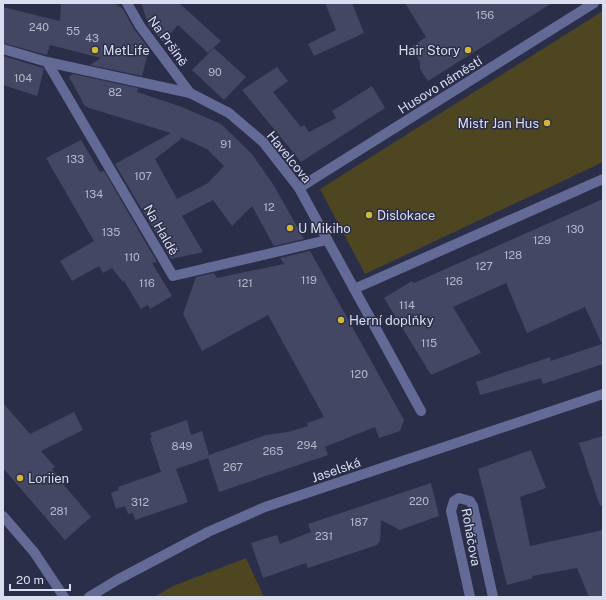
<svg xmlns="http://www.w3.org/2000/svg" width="606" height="600" viewBox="0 0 606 600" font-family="'Public Sans',sans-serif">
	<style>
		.green { fill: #4e4521 }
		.building { fill: #434763; fill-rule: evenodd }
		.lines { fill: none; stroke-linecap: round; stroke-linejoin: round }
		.minor { stroke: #636a95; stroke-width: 10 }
		.poi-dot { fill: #d3b635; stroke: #2b2e49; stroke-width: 1.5 }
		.labels { text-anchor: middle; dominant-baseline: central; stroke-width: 3; stroke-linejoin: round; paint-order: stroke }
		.number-label { font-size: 11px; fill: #b4b8cb }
		.street-label { font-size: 13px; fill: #daddee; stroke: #2b2e49 }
		.poi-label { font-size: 13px; fill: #daddee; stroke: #2b2e49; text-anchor: start }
	</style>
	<rect width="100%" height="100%" fill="#2b2e49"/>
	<g class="green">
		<polygon points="603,11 603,162 365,274 320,189"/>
		<polygon points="246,558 264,597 154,597 173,586"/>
	</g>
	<g class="building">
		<polygon points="61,3 114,3 123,9 134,29 149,49 142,76 90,65 101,58 50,45 47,55 3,43 3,7 60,21"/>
		<polygon points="141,3 179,3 221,41 208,53 178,25 163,42 148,25 149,26"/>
		<polygon points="325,3 352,3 364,33 314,56 308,44 336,30"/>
		<polygon points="405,3 552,3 428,81 420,69 420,62 411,47 426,37"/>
		<polygon points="214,48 246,77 224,100 192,70"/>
		<polygon points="3,56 43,68 44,69 37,96 3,85"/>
		<polygon points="277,67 288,81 273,92 301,127 304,125 309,132 336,118 332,111 372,86 385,108 301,162 242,90"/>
		<path d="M73,74L138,88L137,92L182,107L221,124L251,153L273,184L304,239L274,246L252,206L232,226L213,200L182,216L203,252L171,259L115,164L171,133L89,108L85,106L69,77ZM180,137L207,149L224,166L208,183L177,199L155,159L181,139Z"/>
		<polygon points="81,140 100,172 104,171 157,262 152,263 172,296 150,309 148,305 141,309 124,281 123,282 112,268 103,273 99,266 72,281 60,261 94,241 46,158"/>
		<polygon points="603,199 603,364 543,384 541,378 480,395 476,382 550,357 551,361 602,344 585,307 527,333 506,283 453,307 481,353 431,375 384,298 412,281 414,283"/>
		<polygon points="310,251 404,420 400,431 379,438 375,427 325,447 328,455 219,492 208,458 176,469 188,502 135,520 133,513 128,514 125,506 116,509 111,493 119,490 118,487 161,472 150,438 152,437 150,433 187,420 191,435 202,431 209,455 266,435 288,432 308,426 307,423 324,417 268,315 202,351 183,314 196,277 214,273 217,278 284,264 280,258"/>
		<polygon points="3,403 30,434 74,412 83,430 41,451 55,467 52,469 65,484 64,485 91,517 65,540 3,468"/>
		<polygon points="603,436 603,505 600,506 579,443"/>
		<polygon points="531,450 546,488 520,497 530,546 603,530 603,597 589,597 577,568 532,576 533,578 507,585 478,469"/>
		<polygon points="431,483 439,516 400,530 381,520 380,541 377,545 308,568 306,563 263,578 251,543 277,535 280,544 311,532 308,524"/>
	</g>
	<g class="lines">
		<g class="minor">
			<polyline points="127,3 140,26 190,93"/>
			<polyline points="3,49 47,62 190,93 229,113 263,142 299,188 421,411"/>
			<polyline points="47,62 173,276 327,240"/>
			<polyline points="299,188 594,3"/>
			<polyline points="354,289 603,179"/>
			<polyline points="3,516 34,552 64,597"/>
			<polyline points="89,597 117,580 208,532 265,507 603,394"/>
			<polyline points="470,597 451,511 454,501 459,498 470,501 473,506 493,597"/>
		</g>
	</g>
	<g class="poi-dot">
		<circle cx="95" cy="50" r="4"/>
		<circle cx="468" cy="50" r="4"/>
		<circle cx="547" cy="123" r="4"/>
		<circle cx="369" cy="215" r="4"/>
		<circle cx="290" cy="228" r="4"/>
		<circle cx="341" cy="320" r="4"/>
		<circle cx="20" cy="478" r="4"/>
	</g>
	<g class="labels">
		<g class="number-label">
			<text x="485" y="15">156</text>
			<text x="39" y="27">240</text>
			<text x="73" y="31">55</text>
			<text x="92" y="38">43</text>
			<text x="215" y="72">90</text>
			<text x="23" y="78">104</text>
			<text x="115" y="92">82</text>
			<text x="226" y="144">91</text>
			<text x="75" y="159">133</text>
			<text x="143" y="176">107</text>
			<text x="94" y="194">134</text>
			<text x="269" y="207">12</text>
			<text x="575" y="229">130</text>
			<text x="111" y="232">135</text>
			<text x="542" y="240">129</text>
			<text x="513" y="255">128</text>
			<text x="132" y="257">110</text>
			<text x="484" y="266">127</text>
			<text x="309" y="280">119</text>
			<text x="454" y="281">126</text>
			<text x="147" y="283">116</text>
			<text x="245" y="283">121</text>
			<text x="407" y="305">114</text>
			<text x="429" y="343">115</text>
			<text x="359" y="374">120</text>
			<text x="307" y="445">294</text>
			<text x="182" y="446">849</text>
			<text x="273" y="451">265</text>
			<text x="233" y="467">267</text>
			<text x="419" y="501">220</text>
			<text x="140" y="502">312</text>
			<text x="59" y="511">281</text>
			<text x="359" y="522">187</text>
			<text x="324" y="536">231</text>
		</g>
		<g class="street-label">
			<text transform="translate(168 41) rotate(54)">Na Pršíně</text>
			<text transform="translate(440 85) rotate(-32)">Husovo náměstí</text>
			<text transform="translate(289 157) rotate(51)">Havelcova</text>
			<text transform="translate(161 230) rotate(60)">Na Haldě</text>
			<text transform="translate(336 470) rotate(-19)">Jaselská</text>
			<text transform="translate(471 537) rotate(80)">Roháčova</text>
		</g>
		<g class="poi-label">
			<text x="103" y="50">MetLife</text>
			<text x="460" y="50" text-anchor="end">Hair Story</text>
			<text x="539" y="123" text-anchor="end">Mistr Jan Hus</text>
			<text x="377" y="215">Dislokace</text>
			<text x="298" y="228">U Mikiho</text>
			<text x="349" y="320">Herní doplňky</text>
			<text x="28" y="478">Loriien</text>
		</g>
	</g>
	<rect width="606" height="600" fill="none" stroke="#daddee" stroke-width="8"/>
	<path d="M10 584v6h60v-6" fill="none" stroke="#daddee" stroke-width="2"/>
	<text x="16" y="584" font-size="12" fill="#daddee" stroke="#2b2e49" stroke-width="3" paint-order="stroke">20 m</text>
</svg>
